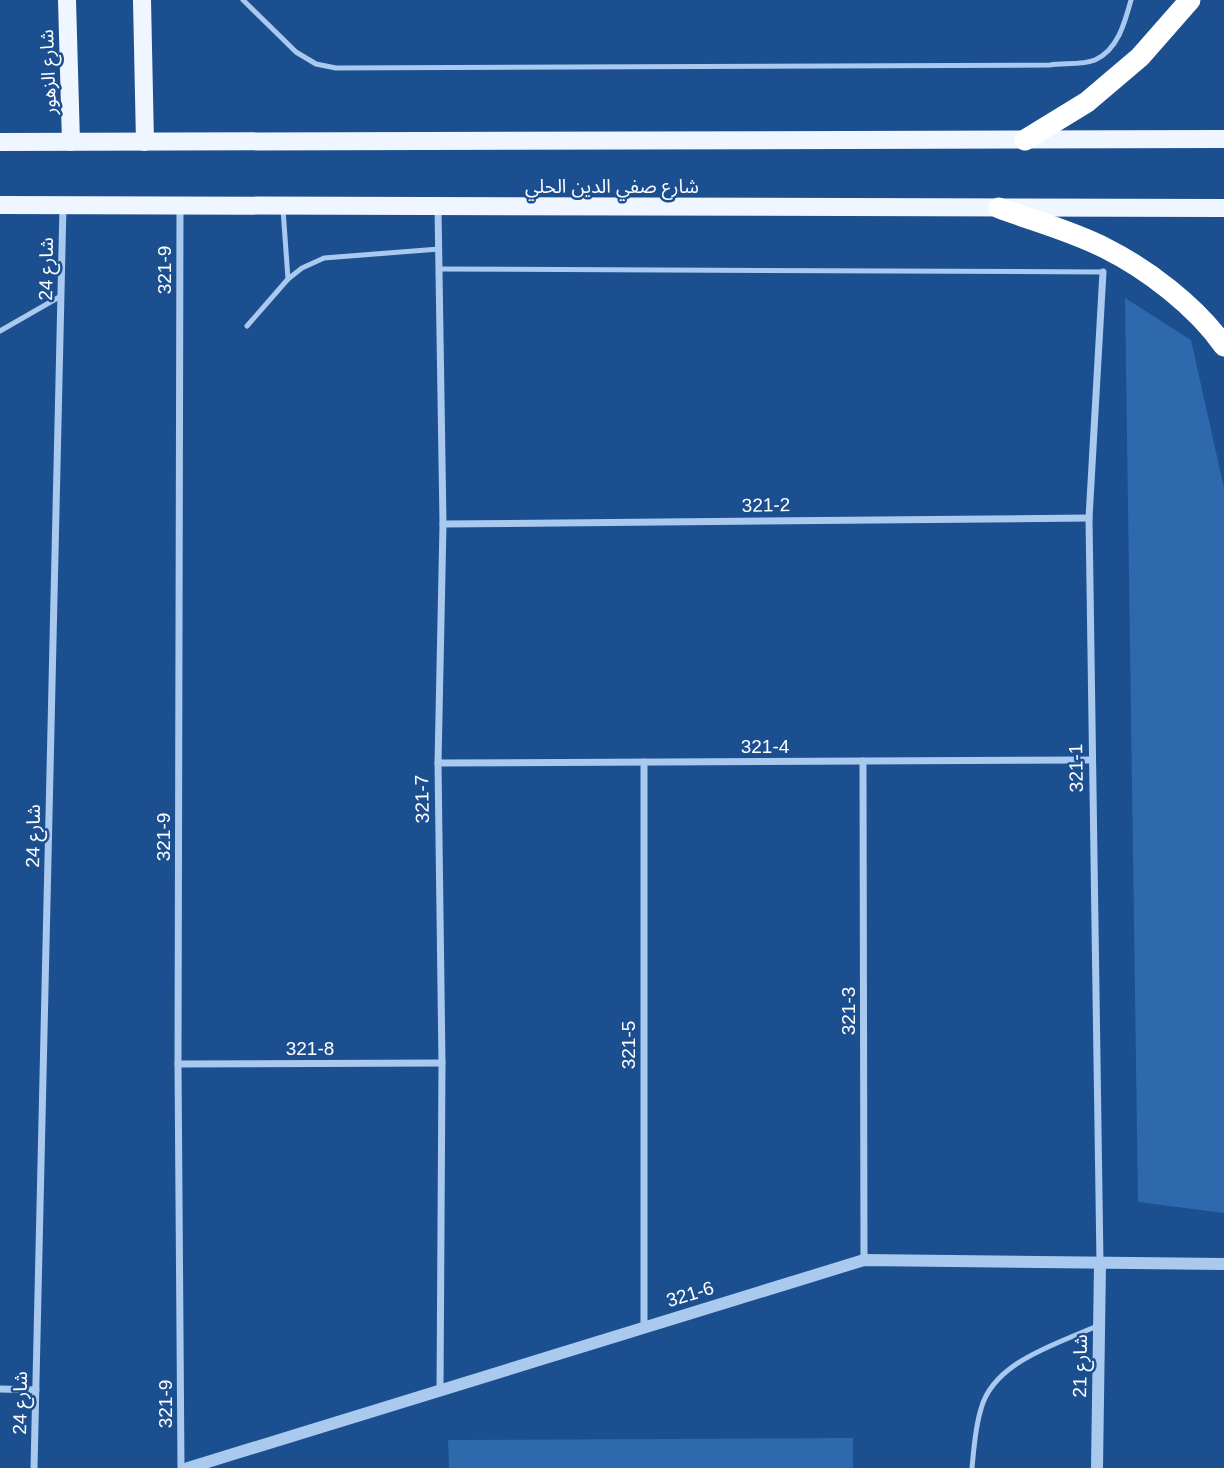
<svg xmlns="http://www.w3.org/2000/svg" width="1224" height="1468" viewBox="0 0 1224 1468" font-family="Helvetica,'Noto Sans Arabic',sans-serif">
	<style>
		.green { fill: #2e69ad }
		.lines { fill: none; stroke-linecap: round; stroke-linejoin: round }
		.service { stroke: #a9c9ee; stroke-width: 5 }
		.minor { stroke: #a9c9ee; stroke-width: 7 }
		.tertiary { stroke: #a9c9ee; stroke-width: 12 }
		.primary { stroke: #f0f6ff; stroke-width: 18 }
		.motorway { stroke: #fff; stroke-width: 21 }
		.labels { text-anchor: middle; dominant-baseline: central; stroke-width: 5; stroke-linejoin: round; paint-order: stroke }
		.street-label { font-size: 19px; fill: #fff; stroke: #1b4f8f }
	</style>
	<rect width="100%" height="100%" fill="#1b4f8f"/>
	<g class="green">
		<polygon points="1125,298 1191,340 1224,488 1224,1213 1138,1202"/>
		<polygon points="853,1438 853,1468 449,1468 448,1440"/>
	</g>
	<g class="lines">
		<g class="service">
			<path d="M243,0L296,52L316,64L336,68L1050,65C1063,63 1083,65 1095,60C1118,50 1125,22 1131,0"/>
			<polyline points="283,209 288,279"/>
			<polyline points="439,269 1103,272"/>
			<polyline points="247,326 288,279 302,268 324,258 439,249"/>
			<polyline points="0,331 61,296"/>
			<path d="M972,1468C974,1448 975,1428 981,1409C993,1362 1057,1344 1097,1326"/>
		</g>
		<g class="minor">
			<polyline points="180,205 178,1064 181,1468"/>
			<polyline points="438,208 443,524 438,763 442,1063 440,1391"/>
			<polyline points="443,524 1089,518"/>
			<polyline points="863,761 864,1260"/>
			<polyline points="438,763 1092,760"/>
			<polyline points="178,1064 442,1063"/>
			<polyline points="1100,1263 1089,518 1103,272"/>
			<polyline points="644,1328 644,762"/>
			<polyline points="0,1389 36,1390"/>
			<polyline points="34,1468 63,206"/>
		</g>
		<g class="tertiary">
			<polyline points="188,1468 864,1260 1224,1264"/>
			<polyline points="1097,1468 1100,1264"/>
		</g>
		<g class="primary">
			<polyline points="67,0 71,142"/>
			<polyline points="142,0 145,142"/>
			<polyline points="0,142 1224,139"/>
			<polyline points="0,205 1224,208"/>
		</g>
		<g class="motorway">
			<polyline points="1025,140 1087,102 1140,57 1190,0"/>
			<path d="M999,208C1034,221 1072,231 1105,248C1147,269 1196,306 1224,346"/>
		</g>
	</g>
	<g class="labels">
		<g class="street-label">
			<text transform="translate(48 72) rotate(-92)">شارع الزهور</text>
			<text x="612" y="186">شارع صفي الدين الحلي</text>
			<text transform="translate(46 269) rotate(-89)">شارع 24</text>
			<text transform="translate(164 270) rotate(-90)">321-9</text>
			<text transform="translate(766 505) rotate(-1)">321-2</text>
			<text x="765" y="746">321-4</text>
			<text transform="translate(1076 768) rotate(-91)">321-1</text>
			<text transform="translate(422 799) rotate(-91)">321-7</text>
			<text transform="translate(33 836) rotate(-89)">شارع 24</text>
			<text transform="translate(163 837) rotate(-90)">321-9</text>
			<text transform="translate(848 1011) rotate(-90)">321-3</text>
			<text transform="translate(628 1045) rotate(-90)">321-5</text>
			<text x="310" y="1048">321-8</text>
			<text transform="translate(690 1294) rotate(-17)">321-6</text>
			<text transform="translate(1080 1366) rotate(-89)">شارع 21</text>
			<text transform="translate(20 1403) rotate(-89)">شارع 24</text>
			<text transform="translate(165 1404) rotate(-90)">321-9</text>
		</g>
	</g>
</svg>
